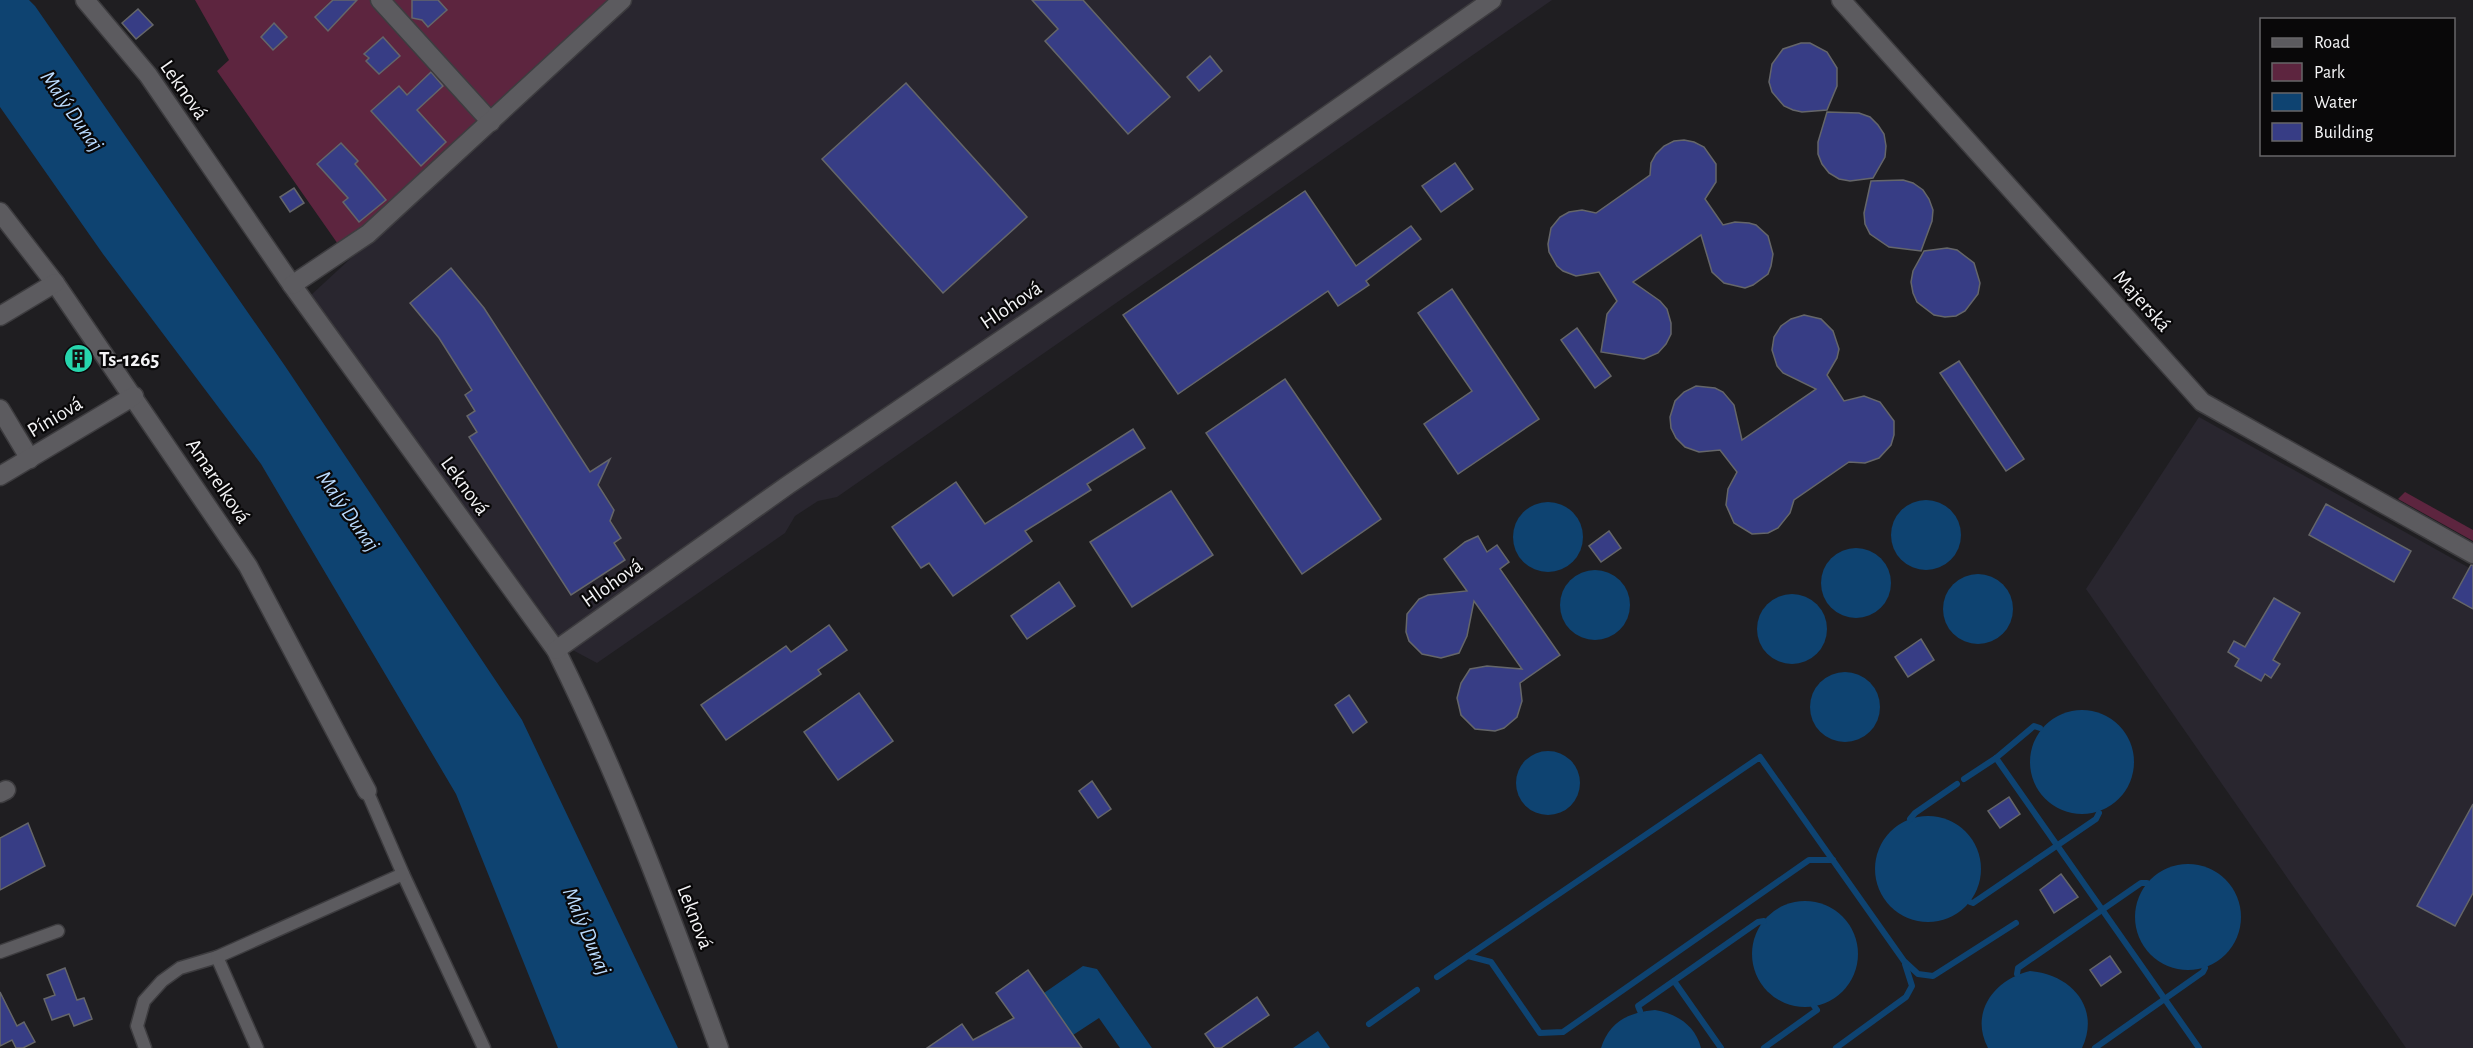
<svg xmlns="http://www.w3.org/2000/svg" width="2473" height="1048" viewBox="0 0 2473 1048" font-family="'Alegreya Sans',sans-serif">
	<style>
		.built { fill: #29262f }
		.green { fill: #5d253f }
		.water { fill: #0e4371 }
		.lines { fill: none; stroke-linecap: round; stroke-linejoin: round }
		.stream { stroke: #0e4371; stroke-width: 6 }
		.building { fill: #373d85; stroke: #656669; stroke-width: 1.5 }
		.lane-casing { stroke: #3d3c3f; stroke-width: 15 }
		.street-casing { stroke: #3d3c3f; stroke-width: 21 }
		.lane { stroke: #5c5b5f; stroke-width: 12 }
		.street { stroke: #5c5b5f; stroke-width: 18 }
		.labels { text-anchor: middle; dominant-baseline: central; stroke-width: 4.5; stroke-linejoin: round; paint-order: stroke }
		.street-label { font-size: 21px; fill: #f4f4f6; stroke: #090809 }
		.poi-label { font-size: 21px; font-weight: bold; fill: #f4f4f6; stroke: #090809; text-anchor: start }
		.water-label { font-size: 22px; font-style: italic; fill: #badbfe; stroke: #090809 }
	</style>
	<rect width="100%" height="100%" fill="#1f1e21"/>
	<g class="built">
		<polygon points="630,0 1552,0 837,497 818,501 795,516 785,533 597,663 567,647 310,296"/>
		<polygon points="2199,417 2473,570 2473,1048 2406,1048 2086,589"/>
	</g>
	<g class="green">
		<polygon points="195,0 608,0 340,247 217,71 229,60"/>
		<polygon points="2405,492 2473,530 2473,541 2398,499"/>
	</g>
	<g class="water">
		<polygon points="0,0 29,0 35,6 285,366 522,720 678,1048 558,1048 456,794 261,464 103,254 0,107"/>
		<circle cx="1926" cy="535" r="35"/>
		<circle cx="1548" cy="537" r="35"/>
		<circle cx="1856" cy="583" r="35"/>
		<circle cx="1595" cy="605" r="35"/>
		<circle cx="1978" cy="609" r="35"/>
		<circle cx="1792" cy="629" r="35"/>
		<circle cx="1845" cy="707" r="35"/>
		<circle cx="2082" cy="762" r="52"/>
		<circle cx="1548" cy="783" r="32"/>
		<circle cx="1928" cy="869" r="53"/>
		<circle cx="2188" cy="917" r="53"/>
		<circle cx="1805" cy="954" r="53"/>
		<polygon points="1083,966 1097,969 1152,1048 1120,1048 1099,1018 1073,1035 1044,993"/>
		<path d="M2030,971C2071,974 2101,1008 2082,1048H1988C1969,1012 1995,979 2030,971Z"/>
		<path d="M1655,1010C1677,1014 1695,1025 1701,1048H1601C1609,1022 1629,1012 1655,1010Z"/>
		<polygon points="1318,1031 1330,1048 1293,1048"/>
	</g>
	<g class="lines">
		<g class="stream">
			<polyline points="1996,758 2199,1048"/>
			<polyline points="1964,779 1996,758 2034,726 2040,728"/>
			<polyline points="1910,819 1915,813 1957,784"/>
			<polyline points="1970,902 1973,903 2096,819 2099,813"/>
			<polyline points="1468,956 1491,962 1540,1033 1563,1032 1809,860 1833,860"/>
			<polyline points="2017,974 2018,968 2141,883 2147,883"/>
			<polyline points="1437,977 1760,757 1904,961 1918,974 1933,976 2016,923"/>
			<polyline points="1674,981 1721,1048"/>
			<polyline points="1640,1011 1638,1006 1758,922 1764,921"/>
			<polyline points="1369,1024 1417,990"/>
			<polyline points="1764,1048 1817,1010 1814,1006"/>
			<polyline points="1836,1048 1906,997 1912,986 1905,964"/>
			<polyline points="2095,1048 2203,972 2205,968"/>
		</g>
	</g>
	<g class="building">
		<polygon points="333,0 357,0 328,31 315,17"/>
		<polygon points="412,0 438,0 447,10 428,27 422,20 412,18"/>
		<polygon points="1032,0 1083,0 1170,97 1128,134 1045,41 1058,29"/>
		<polygon points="138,9 153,25 136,39 122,23"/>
		<polygon points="274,23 287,37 273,50 261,37"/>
		<polygon points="383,37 400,56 379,74 366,61 369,58 364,54"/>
		<polygon points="1801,43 1810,43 1827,52 1837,68 1837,86 1827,110 1802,112 1793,110 1784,106 1772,92 1769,82 1772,64 1783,49"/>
		<polygon points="1210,56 1222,71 1199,91 1187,77"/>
		<polygon points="431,72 443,86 417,110 446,142 421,166 371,111 399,86 407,95"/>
		<polygon points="906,83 1027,217 943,293 822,159"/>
		<polygon points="1827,112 1859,113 1870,117 1878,125 1884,134 1886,146 1885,157 1873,178 1850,181 1839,179 1829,173 1822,164 1818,154 1818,142"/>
		<polygon points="1684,140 1694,142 1704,147 1716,164 1716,182 1705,199 1723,225 1735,222 1749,223 1756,225 1768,236 1773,254 1771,266 1768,274 1753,285 1745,288 1724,283 1712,272 1701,235 1633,282 1660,301 1667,309 1671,323 1671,334 1666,344 1658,353 1644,359 1601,352 1607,314 1617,301 1599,272 1576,276 1563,271 1557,266 1549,252 1548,244 1551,228 1560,217 1569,212 1582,210 1596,213 1650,175 1651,163 1656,154 1664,146 1674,141"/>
		<polygon points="341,143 358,161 355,164 386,200 359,222 343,202 348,198 317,164"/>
		<polygon points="1455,163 1473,189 1441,212 1422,186"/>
		<polygon points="1903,180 1913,183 1923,190 1929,199 1933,210 1932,221 1921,251 1889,247 1870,234 1865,224 1864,213 1871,181"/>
		<polygon points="294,188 304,203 290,212 280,197"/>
		<polygon points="1305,191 1356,266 1411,226 1421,239 1366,281 1369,285 1338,306 1328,291 1178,394 1123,315"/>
		<polygon points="1947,248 1957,250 1974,263 1980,283 1978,294 1965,311 1956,316 1945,317 1934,315 1917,302 1913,293 1911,282 1913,271 1924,251"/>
		<polygon points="451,268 484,308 590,472 610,459 598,485 614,510 610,521 621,538 614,543 625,560 571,595 469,437 477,432 467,416 475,411 465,395 472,390 439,338 410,303"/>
		<polygon points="1452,289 1539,419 1458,474 1424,424 1472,391 1418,313"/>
		<polygon points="1804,315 1821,319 1833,331 1839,349 1837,358 1827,375 1844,401 1864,396 1880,402 1894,421 1894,435 1891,445 1879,458 1865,463 1849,462 1794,500 1790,513 1778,528 1768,533 1752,534 1734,523 1726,505 1728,489 1737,472 1720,450 1699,452 1685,447 1676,438 1671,428 1670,417 1675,401 1684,392 1696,386 1715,388 1723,392 1734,405 1742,440 1816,389 1783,373 1777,366 1772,350 1774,337 1781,326 1791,319"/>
		<polygon points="1577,328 1611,376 1595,388 1561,340"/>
		<polygon points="1959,361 2024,459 2006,471 1940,373"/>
		<polygon points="1285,379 1381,519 1302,574 1206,433"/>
		<polygon points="1133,429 1145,448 1087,484 1091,490 1025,531 1032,541 953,596 929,563 921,568 892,527 956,482 985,524"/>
		<polygon points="1171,491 1213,555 1132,607 1090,542"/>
		<polygon points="2326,504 2411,551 2394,582 2309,535"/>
		<polygon points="1609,531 1621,548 1601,562 1589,546"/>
		<polygon points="1478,536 1487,552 1497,545 1509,562 1500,569 1560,655 1520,683 1522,701 1517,717 1504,728 1495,731 1475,729 1461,715 1457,698 1461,683 1470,669 1487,666 1522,669 1474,601 1467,636 1459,653 1441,658 1422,654 1409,641 1406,632 1407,614 1419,599 1428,595 1467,591 1444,559 1465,542"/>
		<polygon points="2471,565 2473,565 2473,609 2453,598"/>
		<polygon points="1059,582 1075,606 1027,639 1011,616"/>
		<polygon points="2274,598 2300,613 2273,660 2280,664 2271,678 2265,674 2261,681 2235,666 2239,659 2228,652 2234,641 2245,647"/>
		<polygon points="829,625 847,650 818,670 821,674 726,740 701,705 786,646 791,652"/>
		<polygon points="1921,639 1934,660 1908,677 1895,657"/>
		<polygon points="859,693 893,741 838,780 804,732"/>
		<polygon points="1349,695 1367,722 1353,733 1335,705"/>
		<polygon points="1092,781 1111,809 1098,818 1079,791"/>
		<polygon points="2009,797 2020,814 2000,828 1988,811"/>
		<polygon points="2473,804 2473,893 2455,926 2417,906"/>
		<polygon points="28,823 45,866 0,890 0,838"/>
		<polygon points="2061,874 2078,897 2054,913 2040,890"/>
		<polygon points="2110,956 2121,972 2101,986 2090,970"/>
		<polygon points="65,968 77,1000 84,998 92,1019 74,1026 69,1014 52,1020 44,999 55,995 47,975"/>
		<polygon points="1028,970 1082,1048 927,1048 962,1024 973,1040 1014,1018 996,993"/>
		<polygon points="0,992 17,1026 24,1022 35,1042 23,1048 16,1048 12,1040 0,1046"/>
		<polygon points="1257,997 1269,1015 1221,1048 1215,1048 1205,1034"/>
	</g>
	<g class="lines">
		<defs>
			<g id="lane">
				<polyline points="367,791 403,874 484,1048"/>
				<polyline points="0,952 58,931"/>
				<polyline points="145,1048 137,1026 144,1001 162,981 180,968 217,957"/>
				<polyline points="257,1048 217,957 403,874"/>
			</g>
			<g id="street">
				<path d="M85,0L148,75L292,285L556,650C620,779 670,913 719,1048"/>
				<polyline points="380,0 491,122"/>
				<polyline points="1841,0 2202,402 2473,554"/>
				<polyline points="0,212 55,283 248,566 367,791"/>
				<polyline points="292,285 368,234 622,0"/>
				<polyline points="0,316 55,283"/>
				<polyline points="0,409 30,459"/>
				<polyline points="0,476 134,396"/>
				<polyline points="556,650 788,485 1195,208 1492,0"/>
				<polyline points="0,793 6,790"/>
			</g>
		</defs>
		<use href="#lane" class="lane-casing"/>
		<use href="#street" class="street-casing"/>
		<use href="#lane" class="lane"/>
		<use href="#street" class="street"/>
	</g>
	<defs>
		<symbol id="building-disc" viewBox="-11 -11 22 22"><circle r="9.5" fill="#27d5ad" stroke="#090809"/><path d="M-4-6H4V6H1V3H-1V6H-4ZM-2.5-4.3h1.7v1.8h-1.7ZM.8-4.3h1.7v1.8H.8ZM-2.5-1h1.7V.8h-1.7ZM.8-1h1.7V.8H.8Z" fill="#111"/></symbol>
	</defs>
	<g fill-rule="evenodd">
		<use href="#building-disc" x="62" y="342" width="33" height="33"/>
	</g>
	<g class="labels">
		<g class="street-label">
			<text transform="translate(184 90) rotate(55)">Leknová</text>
			<text transform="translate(2142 301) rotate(48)">Majerská</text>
			<text transform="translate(1011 305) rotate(-34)">Hlohová</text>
			<text transform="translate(55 417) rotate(-31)">Píniová</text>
			<text transform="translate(218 481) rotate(56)">Amarelková</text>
			<text transform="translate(465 486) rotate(54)">Leknová</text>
			<text transform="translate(612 583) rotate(-35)">Hlohová</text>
			<text transform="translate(695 917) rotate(69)">Leknová</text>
		</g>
		<g class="poi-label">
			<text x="99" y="359">Ts-1265</text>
		</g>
		<g class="water-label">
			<text transform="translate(72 111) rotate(55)">Malý Dunaj</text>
			<text transform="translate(348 511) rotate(55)">Malý Dunaj</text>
			<text transform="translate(587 931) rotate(67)">Malý Dunaj</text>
		</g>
	</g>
	<rect x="2260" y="18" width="195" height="138" fill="#090809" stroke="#676668" stroke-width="1.5"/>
	<rect x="2272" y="38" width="30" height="9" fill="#5c5b5f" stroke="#676668" stroke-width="1.5"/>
	<text x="2314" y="48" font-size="18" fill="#f4f4f6">Road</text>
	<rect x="2272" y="63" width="30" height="18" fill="#5d253f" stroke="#676668" stroke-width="1.5"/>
	<text x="2314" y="78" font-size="18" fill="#f4f4f6">Park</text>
	<rect x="2272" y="93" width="30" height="18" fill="#0e4371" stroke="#676668" stroke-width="1.5"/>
	<text x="2314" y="108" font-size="18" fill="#f4f4f6">Water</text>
	<rect x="2272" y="123" width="30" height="18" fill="#373d85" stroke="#676668" stroke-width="1.5"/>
	<text x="2314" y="138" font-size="18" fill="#f4f4f6">Building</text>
</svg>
